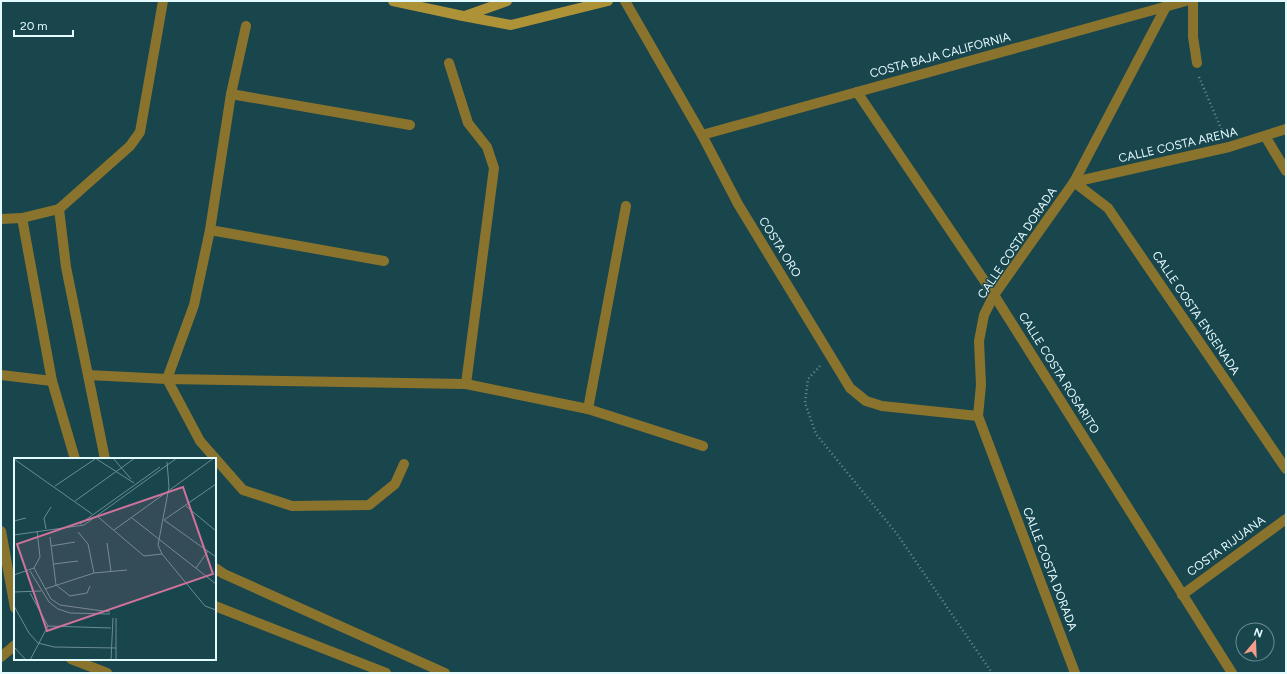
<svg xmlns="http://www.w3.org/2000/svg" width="1287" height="674" viewBox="0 0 1287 674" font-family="Figtree,sans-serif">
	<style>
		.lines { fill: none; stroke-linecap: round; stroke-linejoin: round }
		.path { stroke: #6a8d94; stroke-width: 2.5; stroke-dasharray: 1 3; stroke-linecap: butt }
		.lane { stroke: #8a742d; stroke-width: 10 }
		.street { stroke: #8a742d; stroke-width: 10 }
		.secondary { stroke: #ae9237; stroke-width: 10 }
		.labels { text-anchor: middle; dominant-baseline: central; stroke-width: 3; stroke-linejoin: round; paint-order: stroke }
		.street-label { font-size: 12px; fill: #e3fafe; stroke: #19454d }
		.inset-road { fill: none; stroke: #6a8d94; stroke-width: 1 }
		.view { fill: #cf729c; fill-opacity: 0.15; stroke: #cf729c; stroke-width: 2 }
		.inset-edge { fill: none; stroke: #e3fafe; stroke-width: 2 }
	</style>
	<rect width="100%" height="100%" fill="#19454d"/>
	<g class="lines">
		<g class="path">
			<polyline points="1199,77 1223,133"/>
			<polyline points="820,366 808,379 805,403 816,434 897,534 992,673"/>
		</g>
		<polyline class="lane" points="1193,1 1193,37 1197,63"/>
		<g class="street">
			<polyline points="625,1 702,135 738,204 850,388 866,401 882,406 978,416"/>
			<polyline points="246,26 231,94 210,230 194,305 167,379 200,441 243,490 292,506 369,505 395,484 404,464"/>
			<polyline points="449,63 468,123 487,147 494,168 466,384"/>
			<polyline points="857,92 994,295 1232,673"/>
			<polyline points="231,94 410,125"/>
			<polyline points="702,135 1186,1"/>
			<polyline points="1265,136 1286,171"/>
			<polyline points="1074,182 1108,208 1286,469"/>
			<polyline points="1074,182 1229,147 1286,129"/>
			<polyline points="59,209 66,267 105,459"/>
			<polyline points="22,218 52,381 75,459"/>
			<polyline points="1,219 22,218 59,209 130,146 140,132 163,1"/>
			<polyline points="210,230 384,261"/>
			<polyline points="1,375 52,381"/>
			<polyline points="88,375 167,379 466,384 588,409 703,446"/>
			<polyline points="588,409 626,206"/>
			<polyline points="1,531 15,608"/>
			<polyline points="215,568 224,574 445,673"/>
			<polyline points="1182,595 1286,519"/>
			<polyline points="215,606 386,673"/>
			<polyline points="1,657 15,645"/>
			<polyline points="71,659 107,673"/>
			<polyline points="1075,673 978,416 981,385 979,341 984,315 994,295 1074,182 1169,1"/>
		</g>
		<g class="secondary">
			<polyline points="393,1 463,16 511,25 608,1"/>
			<polyline points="465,16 507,1"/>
		</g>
	</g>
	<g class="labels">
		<g class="street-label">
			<text transform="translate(940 55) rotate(-15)">COSTA BAJA CALIFORNIA</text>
			<text transform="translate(1178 145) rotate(-13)">CALLE COSTA ARENA</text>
			<text transform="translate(1017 243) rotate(-56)">CALLE COSTA DORADA</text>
			<text transform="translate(780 247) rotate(58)">COSTA ORO</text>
			<text transform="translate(1196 313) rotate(56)">CALLE COSTA ENSENADA</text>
			<text transform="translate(1059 373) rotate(58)">CALLE COSTA ROSARITO</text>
			<text transform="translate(1226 546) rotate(-36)">COSTA RIJUANA</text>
			<text transform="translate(1050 569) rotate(69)">CALLE COSTA DORADA</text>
		</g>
	</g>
	<g transform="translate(14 458)">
		<rect width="202" height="202" fill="#19454d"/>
		<path class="inset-road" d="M81,0L120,25M99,0L117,21M0,1L78,56M153,4L155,29L144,87L148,96L191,148L202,152M41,28L81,1M61,43L121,0M172,48L202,73M83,58L130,98L148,96M118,60L202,126M150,62L202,99M150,62L202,26M0,63L12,60M66,66L146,9M32,71L30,60L37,49M100,72L200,0M64,74L74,86L80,115M0,77L70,67L163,0M36,79L42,127L56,138L73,135L76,128M93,85L97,113M37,88L61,84M40,106L64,103M20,110L37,141L46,147L96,154M182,110L194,93M16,113L35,144L44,151L56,155L96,156M0,117L20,110L26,99L23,73M31,131L80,115L113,112M0,134L27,133M16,135L34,168M0,148L15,175L24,185L40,189L102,190M102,160V202M34,168L97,170M0,189L12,202M16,202L34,168M97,202L99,160"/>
		<path class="view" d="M169,29L199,116L33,173L3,86Z"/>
		<rect width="202" height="202" class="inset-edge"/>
	</g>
	<rect width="1287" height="674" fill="none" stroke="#e3fafe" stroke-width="4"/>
	<g transform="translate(1255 642) rotate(19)"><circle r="19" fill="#19454d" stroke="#6a8d94"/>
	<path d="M0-3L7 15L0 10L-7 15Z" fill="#f49d8c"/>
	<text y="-6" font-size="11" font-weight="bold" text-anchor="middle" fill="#e3fafe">N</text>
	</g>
	<path d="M14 30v6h59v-6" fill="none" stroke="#e3fafe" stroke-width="2"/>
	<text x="20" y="30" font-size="12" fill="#e3fafe" stroke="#19454d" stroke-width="3" paint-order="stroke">20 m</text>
</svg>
